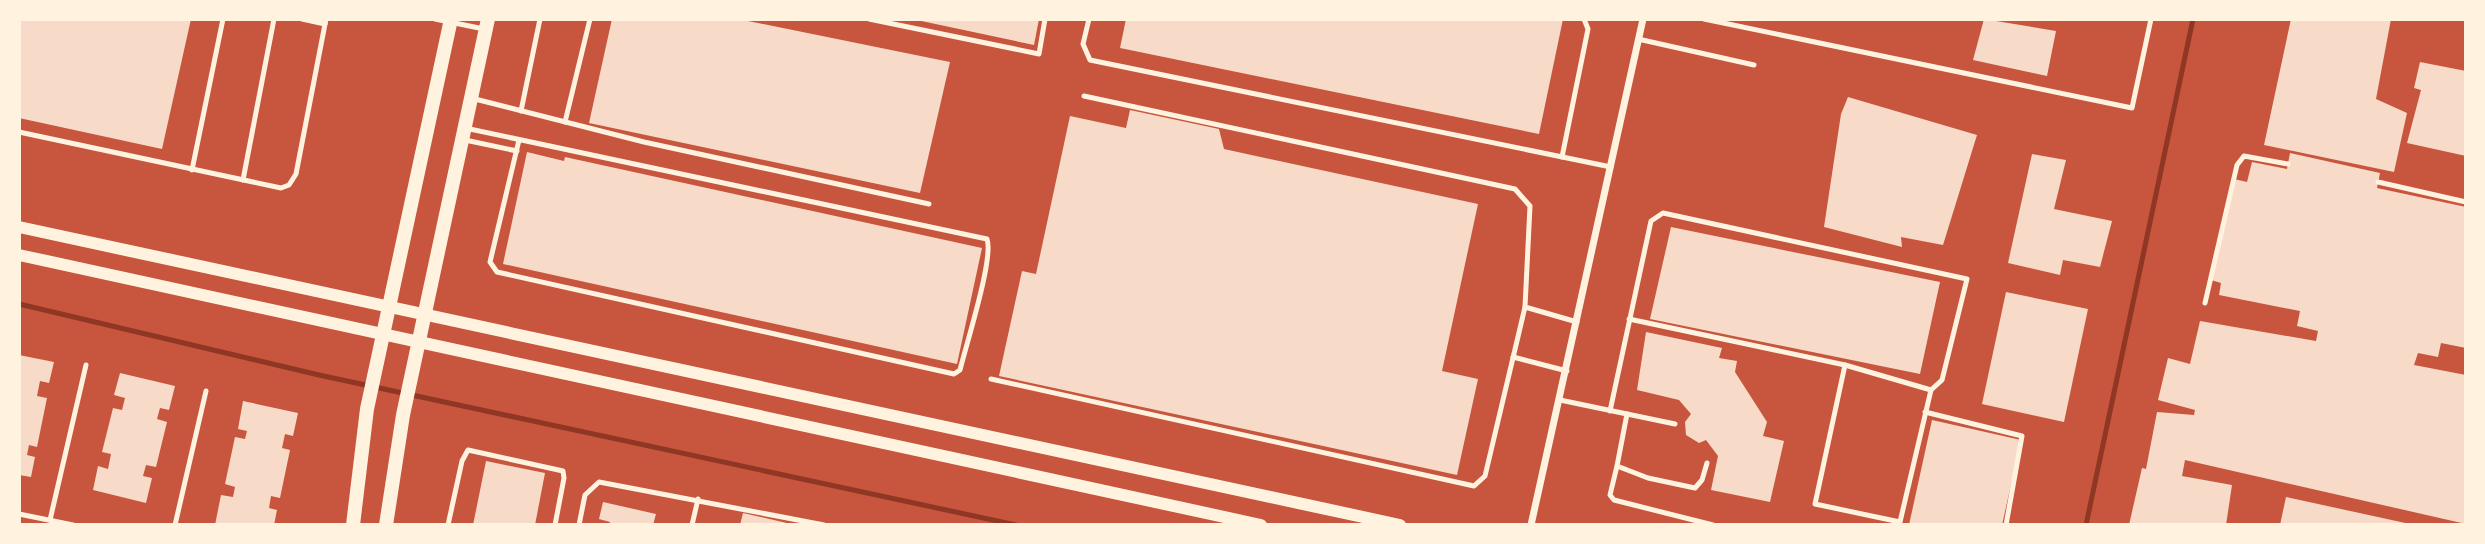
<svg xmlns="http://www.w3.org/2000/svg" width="2485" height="544" viewBox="0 0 2485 544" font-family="'Space Grotesk',sans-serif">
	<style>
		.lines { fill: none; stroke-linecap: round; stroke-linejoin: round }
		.stream { stroke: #8f3625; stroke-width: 5 }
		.building { fill: #f7dbc8 }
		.service { stroke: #fff3e0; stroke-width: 5 }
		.minor { stroke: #fff3e0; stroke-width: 7 }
		.tertiary { stroke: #fff3e0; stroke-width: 12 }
		.secondary { stroke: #fff3e0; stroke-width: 14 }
	</style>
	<rect width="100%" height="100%" fill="#c8553d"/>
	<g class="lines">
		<g class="stream">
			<polyline points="19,304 319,375 1016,525"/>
			<polyline points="2086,525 2193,19"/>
		</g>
	</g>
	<g class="building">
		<polygon points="19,19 191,19 162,149 19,118"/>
		<polygon points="612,19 738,19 950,62 920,193 589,123"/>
		<polygon points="912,19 1039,19 1034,45"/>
		<polygon points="1126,19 1563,19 1539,134 1120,48"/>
		<polygon points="1984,19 2056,31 2047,76 1973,60"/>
		<polygon points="2291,19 2391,19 2376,99 2407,113 2394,172 2264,145"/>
		<polygon points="2420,62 2466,71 2466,156 2407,143 2421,90 2414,88"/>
		<polygon points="1848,97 1977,135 1943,245 1901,237 1902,247 1824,227 1841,114"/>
		<polygon points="1130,110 1219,129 1224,149 1478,204 1442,371 1478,379 1457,475 999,376 1022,271 1036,274 1070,116 1126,128"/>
		<polygon points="527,152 564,161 565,157 982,248 957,364 503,264"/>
		<polygon points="2290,153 2380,173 2377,188 2466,207 2466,348 2441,343 2438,357 2418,353 2414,365 2466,375 2466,524 2185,460 2182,476 2232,485 2226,525 2129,525 2142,468 2146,469 2157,412 2194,415 2195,410 2158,400 2168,358 2190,364 2200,321 2316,341 2318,331 2297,326 2300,311 2219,295 2221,283 2211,280 2234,179 2247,182 2252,162 2287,169"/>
		<polygon points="2032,154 2066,160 2054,209 2112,221 2100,267 2063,260 2060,275 2008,263"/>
		<polygon points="1671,227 1940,282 1920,374 1650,319"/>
		<polygon points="2006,292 2088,309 2064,422 1982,404"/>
		<polygon points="1646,332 1722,348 1719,358 1737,361 1735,372 1767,422 1763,436 1784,441 1770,502 1711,490 1718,456 1706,440 1699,443 1686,435 1685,422 1691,414 1679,400 1637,390"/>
		<polygon points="19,355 54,362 49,383 40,381 37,396 47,398 37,447 29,445 27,455 35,457 31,477 19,475"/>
		<polygon points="120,373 175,386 169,410 160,408 157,419 167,422 156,467 146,465 143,476 152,478 146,503 93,490 98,466 108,469 111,454 102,452 113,408 122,410 125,398 114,395"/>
		<polygon points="243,401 298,413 293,436 285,434 282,448 290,450 280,498 271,496 269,508 277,510 274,525 215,525 221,495 233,497 235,487 225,484 235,437 245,439 247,431 238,429"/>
		<polygon points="1932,420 2021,440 2002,525 1909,525"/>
		<polygon points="486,461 545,473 535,525 473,525"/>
		<polygon points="2286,497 2410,524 2410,525 2280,525"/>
		<polygon points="603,502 656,514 653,525 609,525 610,522 599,519"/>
		<polygon points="743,513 791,524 791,525 740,525"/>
	</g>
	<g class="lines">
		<g class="service">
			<polyline points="302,19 325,24"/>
			<polyline points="435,19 484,29"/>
			<polyline points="869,19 1039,54 1045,19"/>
			<polyline points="1089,19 1083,44 1090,60 1611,167"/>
			<polyline points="1704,19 2132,108 2151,19"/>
			<polyline points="1638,39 1754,65"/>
			<polyline points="1084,96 1515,189 1530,206 1525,307 1577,322"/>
			<polyline points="471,98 644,142 929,204"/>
			<polyline points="521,111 540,19"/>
			<polyline points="565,122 590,19"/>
			<path d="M465,128L987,239C994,258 966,345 960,370L954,374L497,272L490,262L519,140"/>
			<polyline points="19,132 281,188 289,185 296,174 326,19"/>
			<polyline points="465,140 517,151"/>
			<polyline points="1562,157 1588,29 1584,19"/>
			<polyline points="192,170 223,19"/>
			<polyline points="243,180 274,19"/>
			<polyline points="2378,182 2466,202"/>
			<polyline points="2205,303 2237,165 2244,156 2288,164"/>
			<polyline points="1513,357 1567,371"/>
			<polyline points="1845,365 1815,504 1900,522 1931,390"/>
			<polyline points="991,379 1474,486 1485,476 1525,307"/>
			<polyline points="1560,400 1675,424"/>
			<polyline points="1610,411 1651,221 1663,213 1967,279 1942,380 1931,390 1845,365 1629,319"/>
			<polyline points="1925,412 2022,436 2006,525"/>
			<polyline points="1627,414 1617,466 1648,478 1695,488 1702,480 1707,463"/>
			<polyline points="1617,466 1610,495 1614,500 1713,525"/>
			<polyline points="19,514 73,525"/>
			<polyline points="50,520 86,365"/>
			<polyline points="175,525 206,391"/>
			<polyline points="448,525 462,461 468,450 563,471 564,478 555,525"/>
			<polyline points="579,525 585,495 599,482 824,525"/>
			<polyline points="692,525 698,499"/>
		</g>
		<polyline class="minor" points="1531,525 1643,19"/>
		<g class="tertiary">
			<polyline points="19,227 1400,525"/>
			<polyline points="19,255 1261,525"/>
		</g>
		<g class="secondary">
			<polyline points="353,525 367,409 451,19"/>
			<polyline points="386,525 403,415 488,19"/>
		</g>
	</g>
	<rect width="2485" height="544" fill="none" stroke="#fff3e0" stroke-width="42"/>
</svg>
